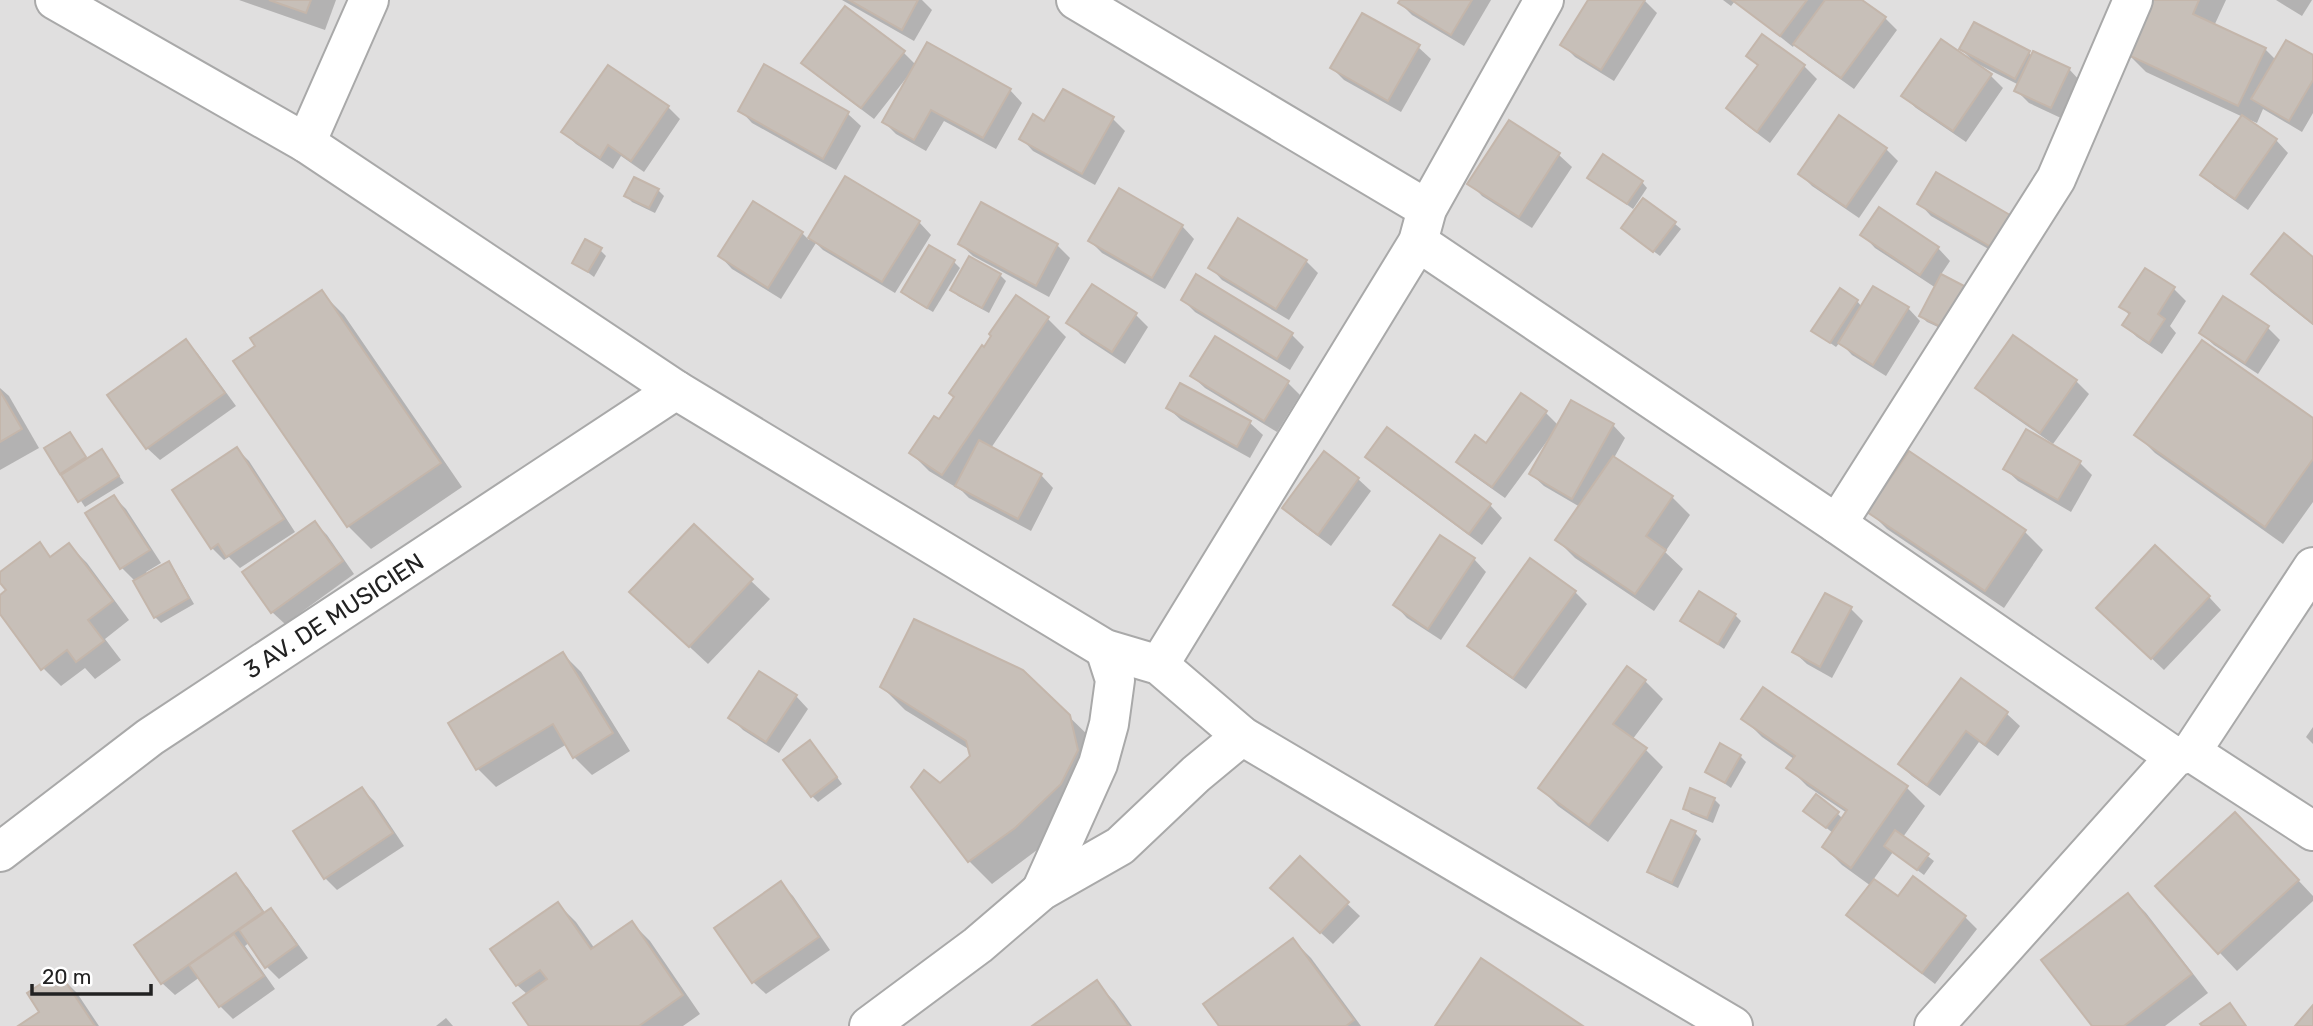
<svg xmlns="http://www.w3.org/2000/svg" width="2313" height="1026" viewBox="0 0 2313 1026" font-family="Rubik,sans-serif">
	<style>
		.residential { fill: #e0dfdf }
		.shadow { fill: #0003 }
		.building { fill: #c7bfb8; stroke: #c4b6ab; stroke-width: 2 }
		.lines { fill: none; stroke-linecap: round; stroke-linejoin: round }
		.street-casing { stroke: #a9a9a9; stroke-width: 42 }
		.street { stroke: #fff; stroke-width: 38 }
		.labels { text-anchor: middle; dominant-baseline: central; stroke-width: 5; stroke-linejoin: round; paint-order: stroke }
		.street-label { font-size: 24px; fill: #222; stroke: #fff }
	</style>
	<rect width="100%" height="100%" fill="#f2efe9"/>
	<rect class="residential" x="0" y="0" width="2313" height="1026"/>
	<g class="shadow">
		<polygon points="239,0 336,0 325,30"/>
		<polygon points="842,0 922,0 932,10 914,41"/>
		<polygon points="1402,0 1491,0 1464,46 1412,15 1400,3"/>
		<polygon points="1590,0 1644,0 1657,13 1614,81 1575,57 1563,45"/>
		<polygon points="1723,0 1859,0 1885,18 1897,30 1854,89 1808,56 1795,43 1793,47 1735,1 1731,6"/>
		<polygon points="2153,0 2226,0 2214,26 2265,49 2276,60 2313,57 2313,113 2302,132 2263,109 2257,123 2250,120 2249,122 2276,140 2288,153 2248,210 2215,187 2202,175 2243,117 2146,72 2128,54"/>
		<polygon points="2276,0 2312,0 2302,16"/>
		<polygon points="845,8 904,53 916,65 1010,90 1022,103 996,149 944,121 926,151 896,134 884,122 909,78 907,77 874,119 816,75 803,63"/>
		<polygon points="1762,36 1804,66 1817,79 1770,143 1741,121 1728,108 1759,67 1748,56"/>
		<polygon points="1418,47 1431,59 1401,112 1344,80 1332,68"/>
		<polygon points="1961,49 2029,53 2033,57 2069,69 2081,82 2063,119 2029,103 2017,91 2019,85 1976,63 1975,65 1990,75 2003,88 1966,142 1916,108 1903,96 1974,62"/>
		<polygon points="765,67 848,114 861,126 836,170 752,123 740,110"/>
		<polygon points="668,107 680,119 644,172 621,156 613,169 576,144 563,132"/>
		<polygon points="1113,119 1125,131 1095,185 1033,151 1021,138 1045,123"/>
		<polygon points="1510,122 1559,155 1572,167 1532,228 1482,196 1470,183"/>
		<polygon points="1886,149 1898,161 1859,218 1812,186 1800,174"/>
		<polygon points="1589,177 1642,182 1647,188 1633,209"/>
		<polygon points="846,178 919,222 931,235 895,293 823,250 816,243 781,299 732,269 720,256 754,203 802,233 809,240"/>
		<polygon points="658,190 664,196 655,213 632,202 626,196"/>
		<polygon points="1919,203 2009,217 2021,229 2004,258 1931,216"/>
		<polygon points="1675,224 1681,229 1660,256 1629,233"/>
		<polygon points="1182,226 1194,239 1165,289 1102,253 1090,241"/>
		<polygon points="1863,235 1938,248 1950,261 1940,276 1953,334 1927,322 1921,316 1936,288 1875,248"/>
		<polygon points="960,244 1057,245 1070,258 1049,297 973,256"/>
		<polygon points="600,250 606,256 594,277 574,262"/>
		<polygon points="2313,259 2313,325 2271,292 2253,274"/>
		<polygon points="1306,261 1318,273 1289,320 1222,280 1210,267"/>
		<polygon points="954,262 960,268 933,312 909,298 903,292"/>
		<polygon points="1000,275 1006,281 989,313 958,296 952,290"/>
		<polygon points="1197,277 1292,335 1304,347 1290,370 1195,312 1183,300"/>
		<polygon points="1092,286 1136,315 1148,327 1125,364 1081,335 1069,322"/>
		<polygon points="2174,289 2186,301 2170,326 2176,333 2162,354 2137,337 2124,325 2130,316 2122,307"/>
		<polygon points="321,292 344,315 462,487 371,549 348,526 235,362 258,347"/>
		<polygon points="1016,297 1048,319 1066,337 991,448 1041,475 1053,488 1031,531 969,498 962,491 929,471 911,453 939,421 956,397"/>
		<polygon points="1857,301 1862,307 1908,308 1920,321 1886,376 1852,355 1840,342 1836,347 1813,331"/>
		<polygon points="2268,328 2280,340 2258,374 2214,345 2201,333"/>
		<polygon points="2013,338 2076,381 2089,394 2053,444 1990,400 1978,388"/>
		<polygon points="186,341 198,354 236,406 160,460 147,448 110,396"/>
		<polygon points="1192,376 1288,383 1300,395 1277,432 1205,388"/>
		<polygon points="1181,385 1250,423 1263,435 1250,458 1181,420 1168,408"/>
		<polygon points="0,388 9,396 39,448 0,470"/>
		<polygon points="1546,413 1559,426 1613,425 1625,438 1614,458 1672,497 1690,515 1665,552 1683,569 1654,611 1575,558 1557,540 1580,507 1544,486 1531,474 1552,438 1550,437 1505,498 1471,474 1459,462"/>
		<polygon points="2313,420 2313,502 2283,544 2155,453 2137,435"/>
		<polygon points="1388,429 1490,505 1502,518 1482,545 1380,469 1367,457"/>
		<polygon points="69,434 88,460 102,451 124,483 85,507 46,448"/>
		<polygon points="237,449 249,461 295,532 240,568 229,557 224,560 212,548"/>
		<polygon points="1324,454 1358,479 1371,491 1331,546 1296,520 1284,508"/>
		<polygon points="2079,462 2092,475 2071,512 2018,481 2005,469"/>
		<polygon points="114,497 126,509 161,563 146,572 148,575 168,563 174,569 194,604 161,623 155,617 134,580 122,568"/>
		<polygon points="1869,511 2025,532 2043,550 2004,608 1887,529"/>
		<polygon points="315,523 327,535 354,574 285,624 272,612"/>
		<polygon points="694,527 770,599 708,664 650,610"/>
		<polygon points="40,545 52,558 69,545 87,563 129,620 105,639 121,660 95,679 85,668 61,686 43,668 0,611 0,597 8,591 0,581 0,574"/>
		<polygon points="1474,559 1486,572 1441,640 1407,618 1395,605"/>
		<polygon points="1575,592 1587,604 1526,689 1482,658 1470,646"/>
		<polygon points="1699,593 1735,615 1741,621 1724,649 1682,620"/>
		<polygon points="2209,597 2221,610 2164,670 2111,620"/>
		<polygon points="1851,609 1863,621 1832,678 1807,664 1794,652"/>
		<polygon points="563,654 581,672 630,751 592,775 574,757 567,744 496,787 478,769 450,724"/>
		<polygon points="1022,671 1093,740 1083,807 1037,850 992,884 969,861 941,785 972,756 970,750 905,710 882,687"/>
		<polygon points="1961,680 2007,714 2020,726 1998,756 1979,742 1940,796 1912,776 1900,764"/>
		<polygon points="1645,681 1663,699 1632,740 1645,749 1663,767 1608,842 1558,806 1540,788"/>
		<polygon points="796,696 808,709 779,753 743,730 731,718"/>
		<polygon points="1744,719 1907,788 1925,806 1903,837 1934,861 1924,875 1893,852 1873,880 1898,898 1965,917 1977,929 1935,984 1861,927 1849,915 1871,886 1842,865 1824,847 1833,833 1811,816 1837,813 1843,819 1847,813 1807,786 1789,768 1794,759 1762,737"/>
		<polygon points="2313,727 2313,744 2306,737"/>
		<polygon points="816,748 842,784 818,802 812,796"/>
		<polygon points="1740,756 1746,762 1731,788 1707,771"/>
		<polygon points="362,789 374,801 404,846 337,890 325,878"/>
		<polygon points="1714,799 1720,805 1713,823 1691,814 1685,808"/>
		<polygon points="2253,832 2313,896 2313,901 2237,971 2157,886"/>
		<polygon points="1695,833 1701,839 1678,888 1655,877 1649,871"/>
		<polygon points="1300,859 1360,916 1333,944 1285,900"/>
		<polygon points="236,876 248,888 266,914 271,911 283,923 308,958 279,979 267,967 250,942 245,946 275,989 233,1019 220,1006 200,977 175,995 162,983"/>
		<polygon points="781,884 793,896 830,950 766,994 753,982"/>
		<polygon points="2128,895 2146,913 2208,993 2165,1026 2094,1026"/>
		<polygon points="558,904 576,922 595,949 632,923 650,941 700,1014 683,1026 531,1026 528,995 517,985"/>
		<polygon points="1293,940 1311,958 1361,1026 1221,1026"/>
		<polygon points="59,975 77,993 99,1026 21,1026 42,1012"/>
		<polygon points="1096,983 1114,1001 1132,1026 1035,1026"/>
		<polygon points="446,1018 453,1026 436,1026"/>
	</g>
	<g class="building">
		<polygon points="269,0 311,0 306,13"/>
		<polygon points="849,0 918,0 902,30"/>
		<polygon points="1400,0 1472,0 1451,35 1398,3"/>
		<polygon points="1588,0 1645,0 1601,70 1560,45"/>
		<polygon points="1732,0 1807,0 1780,36"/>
		<polygon points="1825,0 1862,0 1886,17 1841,78 1793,44"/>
		<polygon points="2151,0 2199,0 2193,14 2266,48 2238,106 2126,54"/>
		<polygon points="845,6 905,51 861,108 801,63"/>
		<polygon points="1362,13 1420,45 1388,101 1330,68"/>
		<polygon points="1974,22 2030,51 2015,79 1959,49"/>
		<polygon points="1762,34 1805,65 1757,132 1726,108 1758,65 1746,56"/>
		<polygon points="1941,39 1992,74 1953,131 1901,96"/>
		<polygon points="2286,40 2313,55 2313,80 2289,121 2251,99"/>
		<polygon points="927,42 1011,89 983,138 931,110 914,140 882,122"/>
		<polygon points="2033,51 2070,68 2051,108 2014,91"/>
		<polygon points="764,64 849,112 823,159 738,111"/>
		<polygon points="608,65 669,106 631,161 608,145 600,158 561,132"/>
		<polygon points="1063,89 1114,117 1082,174 1019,139 1033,114 1044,121"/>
		<polygon points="1839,115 1887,148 1846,207 1798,174"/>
		<polygon points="2242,115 2277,139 2235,199 2200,175"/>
		<polygon points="1509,120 1560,153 1519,217 1467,184"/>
		<polygon points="1603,154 1643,181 1627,204 1587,178"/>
		<polygon points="1936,172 2010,215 1991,247 1917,204"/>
		<polygon points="845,176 920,221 882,282 808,238"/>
		<polygon points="634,177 659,189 649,208 624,196"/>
		<polygon points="1119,188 1183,225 1152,278 1088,241"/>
		<polygon points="1643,198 1676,222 1653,252 1621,228"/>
		<polygon points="753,201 803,232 768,288 718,256"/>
		<polygon points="981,202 1058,244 1036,286 958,244"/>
		<polygon points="1879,207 1939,247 1920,275 1860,235"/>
		<polygon points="1238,218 1307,260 1276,309 1208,268"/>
		<polygon points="2284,233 2313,257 2313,324 2251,274"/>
		<polygon points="585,239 602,248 588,272 572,263"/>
		<polygon points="929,245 955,260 927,308 901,292"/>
		<polygon points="969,256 1001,274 982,308 950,290"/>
		<polygon points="2145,268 2175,287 2158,314 2165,319 2149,343 2122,325 2130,313 2119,307"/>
		<polygon points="1196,274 1293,333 1277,359 1181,300"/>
		<polygon points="1941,274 1968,288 1947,330 1919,316"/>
		<polygon points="1092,284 1137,313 1112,352 1066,323"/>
		<polygon points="1873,286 1909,307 1873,365 1838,343"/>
		<polygon points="1840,288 1858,300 1830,343 1811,331"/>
		<polygon points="322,290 441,463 347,527 233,361 255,346 250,338"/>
		<polygon points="1016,295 1049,317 942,475 909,453 934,416 939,419 954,397 949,393 982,345 984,347 991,336 989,334"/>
		<polygon points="2223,296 2269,326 2245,363 2199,333"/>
		<polygon points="2013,335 2077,380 2040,433 1975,388"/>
		<polygon points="1215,336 1289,381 1264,421 1190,376"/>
		<polygon points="186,339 225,393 146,449 107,395"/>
		<polygon points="2202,340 2313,418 2313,459 2265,527 2134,435"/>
		<polygon points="1180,383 1251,421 1237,447 1166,408"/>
		<polygon points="0,391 22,429 0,442"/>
		<polygon points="1521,393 1547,411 1492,487 1456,462 1475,435 1486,443"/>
		<polygon points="1571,400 1614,424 1572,499 1529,474"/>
		<polygon points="1387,427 1491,504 1469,534 1365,457"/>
		<polygon points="2026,429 2081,461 2058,500 2003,469"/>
		<polygon points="70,432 86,457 60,474 44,448"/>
		<polygon points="979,440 1042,474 1018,519 955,486"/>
		<polygon points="237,447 284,519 226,557 218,544 211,549 172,490"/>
		<polygon points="102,449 119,476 78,502 61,475"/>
		<polygon points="1324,451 1359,478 1318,535 1282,508"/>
		<polygon points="1909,451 2026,530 1985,591 1867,512"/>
		<polygon points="1613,456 1673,496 1646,536 1666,550 1635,594 1555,540"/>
		<polygon points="114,495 150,550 120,569 85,513"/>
		<polygon points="315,521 343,561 271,613 242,572"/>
		<polygon points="694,524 753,579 689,647 629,592"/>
		<polygon points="1440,535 1475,558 1428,629 1393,605"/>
		<polygon points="40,542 50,557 69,543 113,601 88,620 104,641 76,662 67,650 41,670 0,614 0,595 6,590 0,583 0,572"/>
		<polygon points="2155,545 2210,596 2151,659 2096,608"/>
		<polygon points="1530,558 1576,591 1513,678 1467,646"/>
		<polygon points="169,561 189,598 154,618 133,581"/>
		<polygon points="1699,591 1736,614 1718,644 1680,621"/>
		<polygon points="1825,593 1852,607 1820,667 1792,652"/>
		<polygon points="914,619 1023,670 1070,715 1078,750 1061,784 1015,828 968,862 911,787 924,770 940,783 970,756 966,741 880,687"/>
		<polygon points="563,652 613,733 573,758 553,724 476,770 448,723"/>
		<polygon points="1627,666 1646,680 1613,724 1647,748 1589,825 1538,788"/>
		<polygon points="759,671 797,695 766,742 728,718"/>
		<polygon points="1961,678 2008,712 1985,745 1966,731 1927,785 1898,764"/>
		<polygon points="1763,687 1908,786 1851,868 1822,847 1847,810 1786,768 1795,756 1741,719"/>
		<polygon points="810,740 837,777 811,797 783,760"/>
		<polygon points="1720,743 1741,755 1725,783 1705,772"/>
		<polygon points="362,787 393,833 324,879 293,831"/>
		<polygon points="1690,788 1715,798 1707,818 1683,809"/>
		<polygon points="1816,794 1839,812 1826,828 1803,811"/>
		<polygon points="2235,812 2299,880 2218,954 2155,886"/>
		<polygon points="1671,820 1696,831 1672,883 1647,872"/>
		<polygon points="1895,830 1929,854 1917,870 1884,846"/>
		<polygon points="1300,856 1349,902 1320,933 1270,888"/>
		<polygon points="236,873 263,912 161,984 134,945"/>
		<polygon points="1913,876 1966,916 1922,973 1846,915 1874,879 1898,896"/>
		<polygon points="781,881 819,937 752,983 714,928"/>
		<polygon points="2128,893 2192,974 2124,1026 2092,1026 2041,960"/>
		<polygon points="558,902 591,949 632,921 683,995 639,1026 529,1026 513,1003 547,979 540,970 516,986 490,949"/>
		<polygon points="271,908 297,945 265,968 239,930"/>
		<polygon points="234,934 264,976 219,1007 189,965"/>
		<polygon points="1293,938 1354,1020 1346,1026 1219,1026 1203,1004"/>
		<polygon points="1481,958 1583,1026 1435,1026"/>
		<polygon points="59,972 95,1026 18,1026 39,1012 27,993"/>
		<polygon points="1097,980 1129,1026 1032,1026"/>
		<polygon points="2230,1003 2246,1026 2202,1026 2200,1024"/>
		<polygon points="2313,1005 2313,1026 2295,1026"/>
	</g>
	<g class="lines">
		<defs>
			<g id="street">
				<polyline points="55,0 306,143 676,390 1105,649 1159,665 1242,736 1733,1026"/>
				<polyline points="1076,0 1427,209"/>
				<polyline points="306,143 369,0"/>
				<polyline points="1418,242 1837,524 2175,757"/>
				<polyline points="1837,524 2056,179 2133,0"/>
				<polyline points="1159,665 1418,242 1427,209 1544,0"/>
				<polyline points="2191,752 2313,831"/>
				<polyline points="0,852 150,737 676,390"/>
				<polyline points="1041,891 1098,764 1109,724 1115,680 1105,649"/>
				<polyline points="869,1026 978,945 1041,891 1120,846 1196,774 1242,736"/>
				<polyline points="1934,1026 2175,757 2191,752 2313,567"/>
			</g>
		</defs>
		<use href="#street" class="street-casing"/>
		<use href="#street" class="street"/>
	</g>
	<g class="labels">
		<g class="street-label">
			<text transform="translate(334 616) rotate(-33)">3 AV. DE MUSICIEN</text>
		</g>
	</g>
	<path d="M32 984v10h119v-10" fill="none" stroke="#222222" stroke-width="3.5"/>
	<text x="42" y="984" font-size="21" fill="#222222" stroke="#ffffff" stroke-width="5" paint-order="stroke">20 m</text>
</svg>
